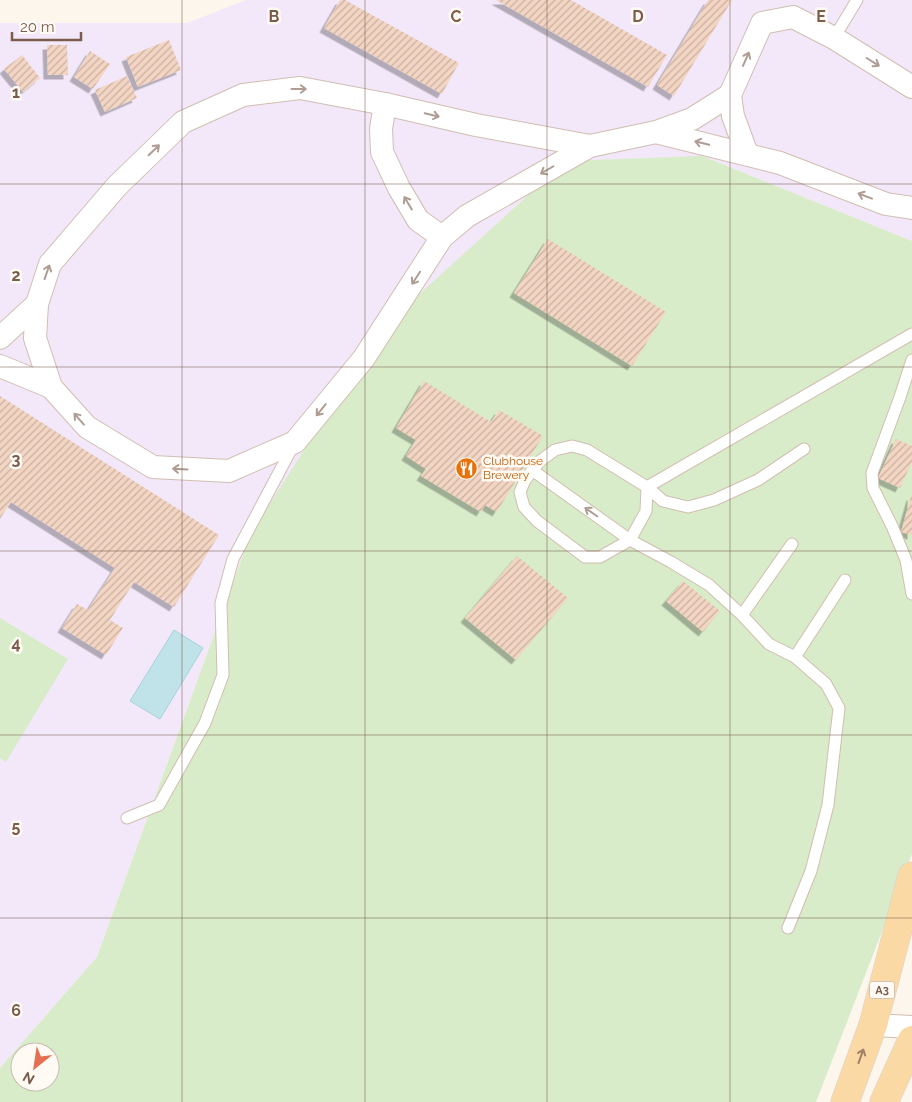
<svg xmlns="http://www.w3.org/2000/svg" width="912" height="1102" viewBox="0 0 912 1102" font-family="Raleway,sans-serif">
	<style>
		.education { fill: #f3e8fa }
		.green { fill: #d8ecc9; fill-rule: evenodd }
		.water { fill: #bfe3e8; stroke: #a5d3da }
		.building { fill: url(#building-hatch); filter: url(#shadow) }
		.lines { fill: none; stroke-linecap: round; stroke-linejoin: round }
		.service-casing { stroke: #d1beb0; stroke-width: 13 }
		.minor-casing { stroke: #d1beb0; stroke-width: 24 }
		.primary-casing { stroke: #dad1cd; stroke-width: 29 }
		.service { stroke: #fff; stroke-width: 11 }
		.minor { stroke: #fff; stroke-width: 22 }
		.primary { stroke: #fbd9a5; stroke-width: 28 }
		.oneway { stroke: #af9d94 }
		.oneway2 { stroke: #a18267 }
		.grid { fill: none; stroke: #7a5c4d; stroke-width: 1; stroke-opacity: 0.55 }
		.labels { text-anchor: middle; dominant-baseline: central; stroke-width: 5; stroke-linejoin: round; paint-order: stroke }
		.shield { fill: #fffaf3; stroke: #a28b7f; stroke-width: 1 }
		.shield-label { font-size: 11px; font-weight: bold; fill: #7a5c4d }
		.food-label { font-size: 12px; fill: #c56008; stroke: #fffaf3; text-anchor: start }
		.grid-label { font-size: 16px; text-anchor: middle; font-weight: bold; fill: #7a5c4d; stroke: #fffaf3; stroke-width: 5; stroke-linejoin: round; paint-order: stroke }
	</style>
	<defs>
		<pattern id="building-hatch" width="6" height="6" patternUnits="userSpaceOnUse" patternTransform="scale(1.25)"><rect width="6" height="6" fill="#f3d5c3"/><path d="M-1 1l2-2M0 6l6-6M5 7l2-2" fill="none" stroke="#cab0a1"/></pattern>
		<filter id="shadow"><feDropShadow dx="-4.5" dy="4.5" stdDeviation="0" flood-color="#0004"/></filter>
	</defs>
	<rect width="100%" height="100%" fill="#fdf6ec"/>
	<polygon class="education" points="246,0 912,0 912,241 702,156 251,533 97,957 0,1068 0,23 187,23"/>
	<g class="green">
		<path d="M702,156L912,241V854L816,1102H0V1068L97,957L251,533L383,327L566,161ZM20,1052H50V1082H20Z"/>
		<polygon points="0,618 68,659 6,762 0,758"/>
	</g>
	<polygon class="water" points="174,630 203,648 160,719 130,701"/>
	<g class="building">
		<polygon points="340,0 345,0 459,63 442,94 324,28"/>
		<polygon points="496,0 571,0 667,55 648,87"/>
		<polygon points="708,0 732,0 674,96 657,85"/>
		<polygon points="169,40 181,70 138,87 126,57"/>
		<polygon points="47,45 67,45 68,75 48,75"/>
		<polygon points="90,51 110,64 93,89 74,77"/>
		<polygon points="22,55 40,78 23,92 4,69"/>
		<polygon points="127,76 137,98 105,112 95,90"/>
		<polygon points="548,239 666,312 632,366 514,293"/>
		<polygon points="424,381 491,422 499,410 543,436 497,512 485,505 481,512 421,476 426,469 406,456 416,440 396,428"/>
		<polygon points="0,396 219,535 174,607 134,582 110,620 123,628 106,655 62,628 77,604 88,610 115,568 11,502 0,519"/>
		<polygon points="896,439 912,446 912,462 900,488 878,478"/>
		<polygon points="911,496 912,496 912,535 901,532"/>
		<polygon points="517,556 568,598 516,660 465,618"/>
		<polygon points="683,581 720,611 703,632 666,601"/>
	</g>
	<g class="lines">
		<defs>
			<g id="service">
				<polyline points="834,38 857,0"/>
				<polyline points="912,360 900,397 872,473 873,488 892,526 906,560 912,594"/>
				<polygon points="572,446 587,450 647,487 646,511 630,540 600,557 585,557 537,521 524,507 520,492 525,480 540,461 555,450"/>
				<polyline points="804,449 758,480 714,500 688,507 663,501 647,487 912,334"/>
				<polyline points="532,470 630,540 671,562 709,585 742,615 769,644 795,657 826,684 839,708 828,805 811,871 788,928"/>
				<polyline points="742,615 792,544"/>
				<polyline points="795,657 845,580"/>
				<polyline points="127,818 159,805 205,723 223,675 221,603 233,559 293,446"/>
			</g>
			<g id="minor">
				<polyline points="385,104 381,129 382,152 399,188 418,220 442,237"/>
				<polyline points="656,132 780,163 886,204 912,208"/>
				<polyline points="590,146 476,125 385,104 300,88 243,95 183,122 117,186 50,264 37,304 35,338 51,387 87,427 153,467 229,471 295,442 364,358 442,237 467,216 590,146 656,132 692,119 730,95"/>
				<polyline points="747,154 733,116 730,95 762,23 793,17 834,38 912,87"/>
				<polyline points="0,338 37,304"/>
				<polyline points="0,366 51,387"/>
				<polyline points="873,1025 912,1027"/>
			</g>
			<g id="primary">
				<polyline points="845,1102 873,1025 912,876"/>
				<polyline points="884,1102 912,1040"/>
			</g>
		</defs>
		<use href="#service" class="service-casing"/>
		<use href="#minor" class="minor-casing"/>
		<use href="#primary" class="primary-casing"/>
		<use href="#service" class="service"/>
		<use href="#minor" class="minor"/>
		<use href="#primary" class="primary"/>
	</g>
	<defs><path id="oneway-shaft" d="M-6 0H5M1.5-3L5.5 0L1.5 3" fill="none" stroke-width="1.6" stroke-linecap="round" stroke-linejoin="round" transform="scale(1.25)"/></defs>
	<g class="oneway">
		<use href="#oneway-shaft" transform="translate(746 59) rotate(-66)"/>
		<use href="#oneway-shaft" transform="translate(873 62) rotate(32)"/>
		<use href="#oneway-shaft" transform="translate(299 89)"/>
		<use href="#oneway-shaft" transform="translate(432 115) rotate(13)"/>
		<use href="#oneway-shaft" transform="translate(702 143) rotate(-166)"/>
		<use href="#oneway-shaft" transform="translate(154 150) rotate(-44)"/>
		<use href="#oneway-shaft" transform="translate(547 170) rotate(150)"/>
		<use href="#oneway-shaft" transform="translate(865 196) rotate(-159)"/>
		<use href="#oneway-shaft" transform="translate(408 203) rotate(-121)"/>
		<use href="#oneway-shaft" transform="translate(47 272) rotate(-71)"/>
		<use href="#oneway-shaft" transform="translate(416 278) rotate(123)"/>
		<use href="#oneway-shaft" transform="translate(321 410) rotate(129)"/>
		<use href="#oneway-shaft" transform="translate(79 419) rotate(-131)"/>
		<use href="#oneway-shaft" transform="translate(180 469) rotate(-177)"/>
		<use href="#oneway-shaft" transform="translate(591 512) rotate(-145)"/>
	</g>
	<use class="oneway2" href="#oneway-shaft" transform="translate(861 1056) rotate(-70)"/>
	<path class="grid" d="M182,0V1102M365,0V1102M547,0V1102M730,0V1102M0,184H912M0,367H912M0,551H912M0,735H912M0,918H912"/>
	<defs>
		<symbol id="restaurant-disc" viewBox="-11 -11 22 22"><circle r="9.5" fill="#e8710a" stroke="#fffaf3"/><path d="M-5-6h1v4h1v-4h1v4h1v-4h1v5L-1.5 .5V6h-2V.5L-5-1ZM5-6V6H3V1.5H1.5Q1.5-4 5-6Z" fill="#fff"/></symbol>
	</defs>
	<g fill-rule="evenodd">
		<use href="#restaurant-disc" x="454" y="456" width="25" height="25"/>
	</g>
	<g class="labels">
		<rect class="shield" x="869.5" y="981.5" width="25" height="17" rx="4"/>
		<g class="shield-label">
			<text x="882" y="990">A3</text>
		</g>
		<g class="food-label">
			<text x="483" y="461">Clubhouse<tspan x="483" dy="14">Brewery</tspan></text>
		</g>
	</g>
	<g class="grid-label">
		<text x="274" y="22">B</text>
		<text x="456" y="22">C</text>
		<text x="638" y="22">D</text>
		<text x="821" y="22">E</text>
		<text x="16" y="98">1</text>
		<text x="16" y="281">2</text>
		<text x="16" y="465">3</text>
		<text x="16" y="649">4</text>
		<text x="16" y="832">5</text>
		<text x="16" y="1016">6</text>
	</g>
	<g transform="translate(35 1067) rotate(210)"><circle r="24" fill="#fffaf3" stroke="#cabbb1"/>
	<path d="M0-4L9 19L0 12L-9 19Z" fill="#e76f51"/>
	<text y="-8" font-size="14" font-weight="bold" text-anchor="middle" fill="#7a5c4d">N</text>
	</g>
	<path d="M12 32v8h69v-8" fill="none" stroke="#7a5c4d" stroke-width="2.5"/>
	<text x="20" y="32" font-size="15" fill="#7a5c4d" stroke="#fffaf3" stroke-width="4" paint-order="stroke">20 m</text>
</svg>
